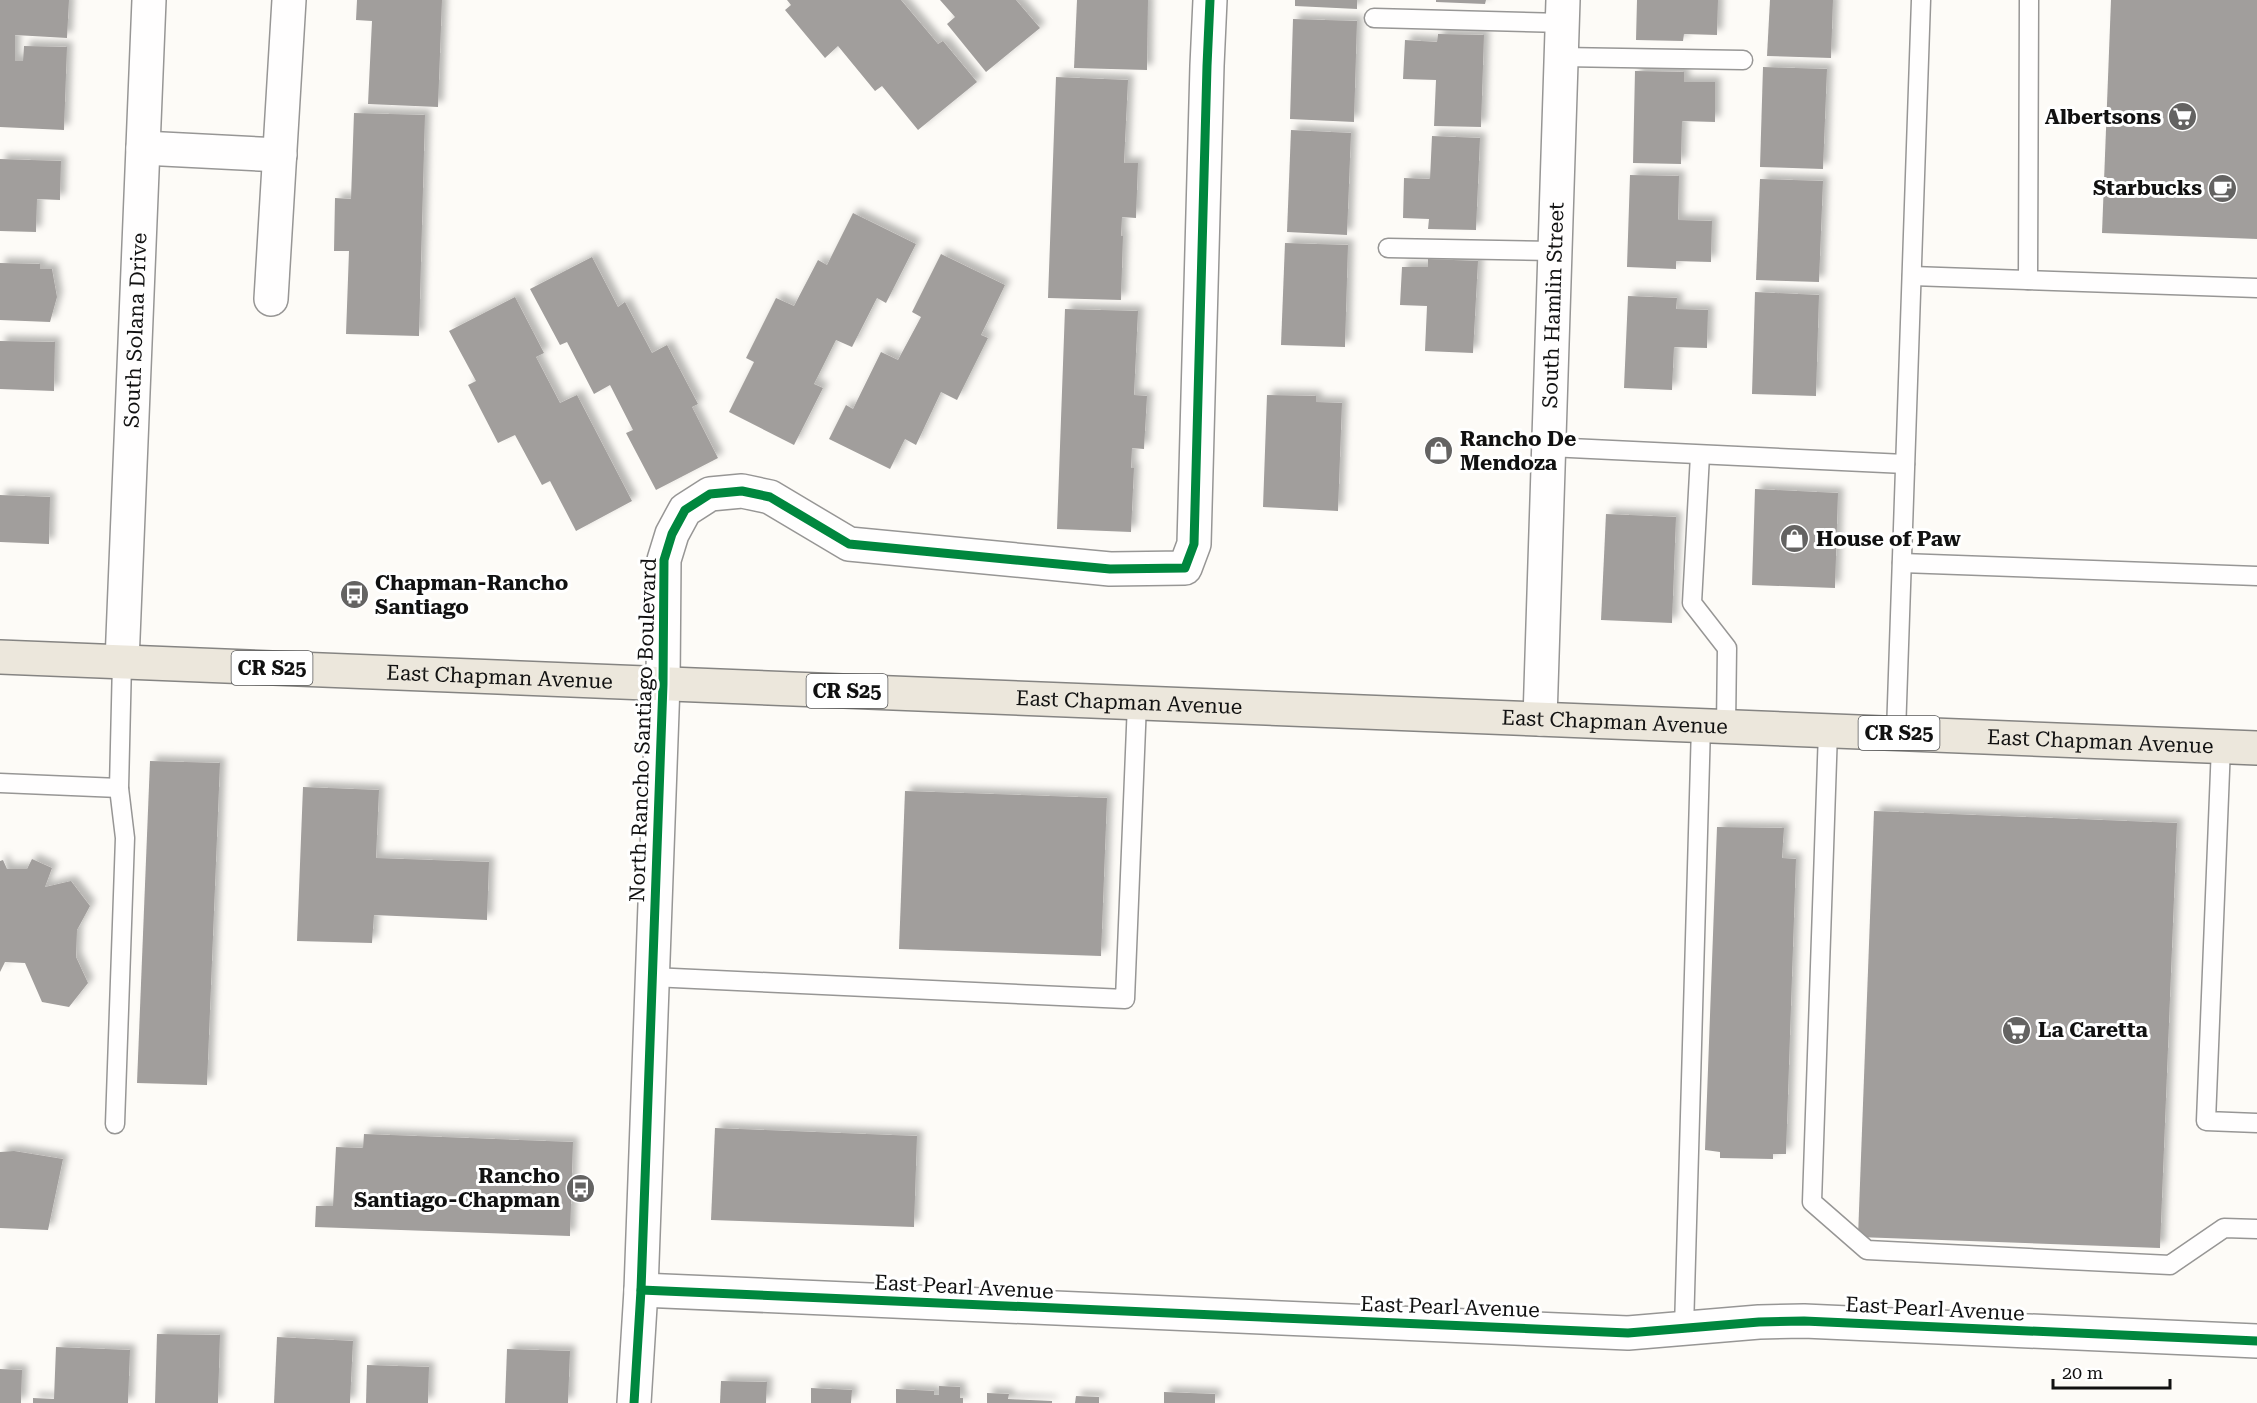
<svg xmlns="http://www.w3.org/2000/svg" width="2257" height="1403" viewBox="0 0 2257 1403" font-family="'Roboto Serif',serif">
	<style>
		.building { fill: #a19e9c; filter: url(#shadow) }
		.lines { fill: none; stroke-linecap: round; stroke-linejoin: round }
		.service-casing { stroke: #979695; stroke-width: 21 }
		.minor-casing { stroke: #979695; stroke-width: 36 }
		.tertiary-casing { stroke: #979695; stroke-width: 36 }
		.primary-casing { stroke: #858482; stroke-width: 36 }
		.service { stroke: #fffefe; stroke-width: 18 }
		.minor { stroke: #fffefe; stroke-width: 33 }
		.tertiary { stroke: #fffefe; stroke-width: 33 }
		.primary { stroke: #ece7dc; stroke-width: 33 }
		.cycleway-casing { stroke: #fff; stroke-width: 13 }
		.cycleway { stroke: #00873e; stroke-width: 9 }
		.labels { text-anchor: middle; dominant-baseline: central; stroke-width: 6; stroke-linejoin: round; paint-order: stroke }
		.shield { fill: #fff; stroke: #585858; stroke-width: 1.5 }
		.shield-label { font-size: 20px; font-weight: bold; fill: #111 }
		.poi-label { font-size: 21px; font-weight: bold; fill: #111; stroke: #fff; text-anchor: start }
		.street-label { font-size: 21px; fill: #111; stroke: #fff }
	</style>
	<defs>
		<filter id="shadow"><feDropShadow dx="5.5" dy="-5.5" stdDeviation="3" flood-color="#0004"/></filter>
	</defs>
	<rect width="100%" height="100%" fill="#fdfbf7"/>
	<g class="building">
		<polygon points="0,0 69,0 67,38 15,35 15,61 23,61 24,46 67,47 64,130 0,127"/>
		<polygon points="357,0 442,0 438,107 368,104 372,21 356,20"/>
		<polygon points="787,0 901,0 938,44 943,41 977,82 918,130 882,86 875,91 838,46 825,58 785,10 791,5"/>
		<polygon points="940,0 1016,0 1040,28 986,72 947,24 955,17"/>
		<polygon points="1077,0 1148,0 1147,70 1074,68"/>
		<polygon points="1295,0 1357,0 1357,9 1295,6"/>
		<polygon points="1436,0 1486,0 1485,4 1436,2"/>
		<polygon points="1637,0 1718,0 1717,35 1684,34 1683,41 1636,40"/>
		<polygon points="1770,0 1833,0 1831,58 1767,56"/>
		<polygon points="2111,0 2257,0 2257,239 2102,233"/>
		<polygon points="1293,19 1357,21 1354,122 1290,119"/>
		<polygon points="1438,34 1484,35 1481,127 1434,126 1436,80 1403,79 1405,40 1437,42"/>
		<polygon points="1763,67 1827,69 1823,169 1760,167"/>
		<polygon points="1635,71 1684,72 1684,82 1715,82 1715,122 1682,121 1681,164 1633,163"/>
		<polygon points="1056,77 1128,80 1124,163 1138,163 1136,218 1122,217 1121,236 1123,236 1121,300 1048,298"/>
		<polygon points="354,113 425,115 419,336 346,334 349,251 334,251 335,198 351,199"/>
		<polygon points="1291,130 1351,133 1347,235 1287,232"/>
		<polygon points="1432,136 1480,138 1476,230 1428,229 1429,219 1403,218 1404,178 1430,179"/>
		<polygon points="0,159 61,161 60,200 37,199 36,232 0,231"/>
		<polygon points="1630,175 1679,176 1678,220 1712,221 1711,262 1676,261 1676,269 1627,267"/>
		<polygon points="1760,179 1823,181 1819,282 1756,280"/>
		<polygon points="853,213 916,244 886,303 877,298 852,347 836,340 814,384 823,388 794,445 729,412 754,362 746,358 776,298 794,306 818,260 827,265"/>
		<polygon points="1285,243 1348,245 1345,347 1281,345"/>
		<polygon points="941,254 1005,285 981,335 988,338 957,400 941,392 916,445 905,439 890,469 829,439 846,405 853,409 881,352 898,360 921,317 912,312"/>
		<polygon points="592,257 618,307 625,302 652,353 667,345 698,404 692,407 718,458 656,490 626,433 633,430 610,385 594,394 567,342 560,345 530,289"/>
		<polygon points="1428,259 1478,261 1473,353 1425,351 1427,306 1400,305 1402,267 1428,267"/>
		<polygon points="0,263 40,264 40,269 52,269 57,297 50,322 0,320"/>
		<polygon points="1755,292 1819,295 1816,396 1752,394"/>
		<polygon points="1628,296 1677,298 1676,309 1708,310 1707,348 1674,347 1672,390 1624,388"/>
		<polygon points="515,297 544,353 536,357 560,403 577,395 632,501 576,531 550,481 542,485 515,435 498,443 468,385 476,381 449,331"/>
		<polygon points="1065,309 1138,311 1134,395 1147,396 1144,449 1132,448 1131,468 1134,468 1131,532 1057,529"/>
		<polygon points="0,341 55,342 54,391 0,389"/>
		<polygon points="1267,395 1316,396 1316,402 1342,403 1338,511 1263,507"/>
		<polygon points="1755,489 1838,493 1835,588 1752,585"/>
		<polygon points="0,495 50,497 49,544 0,542"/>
		<polygon points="1606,514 1676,517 1672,623 1601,620"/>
		<polygon points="150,761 220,763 207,1085 137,1083"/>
		<polygon points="303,787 379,790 376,858 489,862 487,920 374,915 372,943 297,941"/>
		<polygon points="905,791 1107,798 1101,956 899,949"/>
		<polygon points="1874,811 2177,823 2160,1248 1858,1237"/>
		<polygon points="1717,827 1784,828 1782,858 1796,859 1786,1154 1773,1154 1773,1159 1720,1158 1720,1152 1705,1150"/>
		<polygon points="32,859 52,868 45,887 71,881 90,906 77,930 76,957 88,983 69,1007 42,1002 25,963 5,962 0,972 0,861 3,860 7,869 27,869"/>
		<polygon points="715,1128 917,1136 914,1227 711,1220"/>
		<polygon points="364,1134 573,1142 570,1236 315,1227 316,1206 333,1206 336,1147 363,1148"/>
		<polygon points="14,1151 63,1159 48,1230 0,1228 0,1152"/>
		<polygon points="157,1334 220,1335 218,1403 155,1403"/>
		<polygon points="277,1337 353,1341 350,1403 274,1403"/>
		<polygon points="56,1347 130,1350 128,1403 33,1403 33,1398 54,1399"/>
		<polygon points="507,1349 570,1351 568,1403 505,1403"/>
		<polygon points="367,1365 429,1367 428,1403 366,1403"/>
		<polygon points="0,1369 22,1370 21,1403 0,1403"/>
		<polygon points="721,1381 767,1382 766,1403 720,1403"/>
		<polygon points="939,1386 960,1387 960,1398 963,1398 963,1403 896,1403 896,1389 934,1391 934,1395 939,1395"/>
		<polygon points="811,1388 852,1390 851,1403 811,1403"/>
		<polygon points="1164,1392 1215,1394 1215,1403 1164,1403"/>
		<polygon points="987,1393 1009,1394 1008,1399 1052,1401 1052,1403 987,1403"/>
		<polygon points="1076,1396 1099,1397 1099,1403 1075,1403"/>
	</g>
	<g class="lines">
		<defs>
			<g id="service">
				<polyline points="1374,18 1563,23"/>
				<polyline points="1562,57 1743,60"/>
				<polyline points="1388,248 1555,251"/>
				<polyline points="1912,276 2257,288"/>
				<polyline points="2028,280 2029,0"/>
				<polyline points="1549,447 1905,464"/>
				<polyline points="1700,455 1692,603 1727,648 1726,727"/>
				<polyline points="1902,563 2257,576"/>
				<polyline points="1828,731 1812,1202 1867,1250 2170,1265 2224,1228 2257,1229"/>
				<polyline points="1896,733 1921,0"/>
				<polyline points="2221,746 2206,1121 2257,1123"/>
				<polyline points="0,783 119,788"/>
				<polyline points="652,977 1125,999 1137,703"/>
				<polyline points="115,1124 125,838 119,788 122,662"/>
				<polyline points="1684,1329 1701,726"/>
			</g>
			<g id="minor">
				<polyline points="143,148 280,155"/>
				<polyline points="271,299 289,0"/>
				<path id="s1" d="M122,662L149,0"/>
				<polyline points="663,684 664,560 672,534 685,510 710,494 742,491 770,497 849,544 1110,569 1185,568 1194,544 1207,66 1210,0"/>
				<path id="s2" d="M1540,719L1563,0"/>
				<polyline points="641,1290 1628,1333 1759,1322 1804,1321 2257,1341"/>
			</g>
			<polyline id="tertiary" points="634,1403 641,1290 663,684"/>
			<g id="primary">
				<path id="s3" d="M0,657L2257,748"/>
			</g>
		</defs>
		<use href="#service" class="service-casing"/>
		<use href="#minor" class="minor-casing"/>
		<use href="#tertiary" class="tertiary-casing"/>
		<use href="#primary" class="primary-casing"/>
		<use href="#service" class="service"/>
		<use href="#minor" class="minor"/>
		<use href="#tertiary" class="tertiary"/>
		<use href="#primary" class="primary"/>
		<defs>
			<g id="cycleway">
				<polyline points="641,1290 1628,1333 1759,1322 1804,1321 2257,1341"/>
				<polyline points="634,1403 641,1290 663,684 664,560 672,534 685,510 710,494 742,491 770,497 849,544 1110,569 1185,568 1194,544 1207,66 1210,0"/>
			</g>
		</defs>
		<use href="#cycleway" class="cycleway-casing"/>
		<use href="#cycleway" class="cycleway"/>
	</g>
	<defs>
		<symbol id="supermarket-disc" viewBox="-11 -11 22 22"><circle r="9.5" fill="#646362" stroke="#fff"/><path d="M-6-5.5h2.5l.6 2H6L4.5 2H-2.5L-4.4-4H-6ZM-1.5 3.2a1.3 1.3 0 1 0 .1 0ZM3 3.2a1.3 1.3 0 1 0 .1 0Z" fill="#fff"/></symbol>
		<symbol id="cafe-disc" viewBox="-11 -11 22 22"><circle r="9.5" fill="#646362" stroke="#fff"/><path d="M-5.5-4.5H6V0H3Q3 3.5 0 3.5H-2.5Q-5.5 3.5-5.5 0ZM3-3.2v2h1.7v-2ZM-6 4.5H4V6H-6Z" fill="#fff"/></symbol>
		<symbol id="shop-disc" viewBox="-11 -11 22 22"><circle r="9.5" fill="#646362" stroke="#fff"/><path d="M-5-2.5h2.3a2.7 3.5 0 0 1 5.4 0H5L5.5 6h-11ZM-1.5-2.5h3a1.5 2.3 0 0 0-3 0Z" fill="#fff"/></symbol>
		<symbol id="bus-disc" viewBox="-11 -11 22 22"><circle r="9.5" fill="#646362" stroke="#fff"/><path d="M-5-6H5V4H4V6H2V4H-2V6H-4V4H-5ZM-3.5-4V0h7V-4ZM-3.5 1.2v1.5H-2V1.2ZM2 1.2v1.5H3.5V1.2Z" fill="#fff"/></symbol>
	</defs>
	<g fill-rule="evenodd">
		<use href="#supermarket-disc" x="2166" y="100" width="33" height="33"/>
		<use href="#cafe-disc" x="2206" y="172" width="33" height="33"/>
		<use href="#shop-disc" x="1422" y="434" width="33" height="33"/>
		<use href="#shop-disc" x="1778" y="522" width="33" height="33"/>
		<use href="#bus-disc" x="338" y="578" width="33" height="33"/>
		<use href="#supermarket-disc" x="2000" y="1014" width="33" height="33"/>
		<use href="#bus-disc" x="564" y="1172" width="33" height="33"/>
	</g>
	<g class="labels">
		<g class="shield">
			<rect x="231.5" y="651" width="81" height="34" rx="4.5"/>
			<rect x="806.5" y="674" width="81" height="34" rx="4.5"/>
			<rect x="1858.5" y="716" width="81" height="34" rx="4.5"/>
		</g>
		<g class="shield-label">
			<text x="272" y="668">CR S25</text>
			<text x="847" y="691">CR S25</text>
			<text x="1899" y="733">CR S25</text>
		</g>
		<g class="poi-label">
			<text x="2161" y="117" text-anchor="end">Albertsons</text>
			<text x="2202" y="188" text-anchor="end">Starbucks</text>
			<text x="1460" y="439">Rancho De<tspan x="1460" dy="24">Mendoza</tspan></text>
			<text x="1816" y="539">House of Paw</text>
			<text x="375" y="583">Chapman-Rancho<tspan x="375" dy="24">Santiago</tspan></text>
			<text x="2038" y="1030">La Caretta</text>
			<text x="560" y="1176" text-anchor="end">Rancho<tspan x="560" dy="24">Santiago-Chapman</tspan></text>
		</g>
		<g class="street-label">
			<text stroke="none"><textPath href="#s2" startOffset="414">South Hamlin Street</textPath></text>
			<text stroke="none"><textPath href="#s1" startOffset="332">South Solana Drive</textPath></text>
			<text stroke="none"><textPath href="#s3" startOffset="500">East Chapman Avenue</textPath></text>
			<text stroke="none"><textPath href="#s3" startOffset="1130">East Chapman Avenue</textPath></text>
			<text stroke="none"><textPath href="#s3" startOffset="1616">East Chapman Avenue</textPath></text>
			<text transform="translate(643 730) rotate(-88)">North Rancho Santiago Boulevard</text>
			<text stroke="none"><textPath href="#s3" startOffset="2102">East Chapman Avenue</textPath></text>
			<text transform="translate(964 1287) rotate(3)">East Pearl Avenue</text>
			<text transform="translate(1450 1307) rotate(2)">East Pearl Avenue</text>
			<text transform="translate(1935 1309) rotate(3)">East Pearl Avenue</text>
		</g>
	</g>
	<path d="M2053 1379v9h117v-9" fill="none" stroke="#111111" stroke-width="3"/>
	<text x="2062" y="1379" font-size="18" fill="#111111" stroke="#ffffff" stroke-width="4.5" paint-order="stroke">20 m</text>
</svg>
